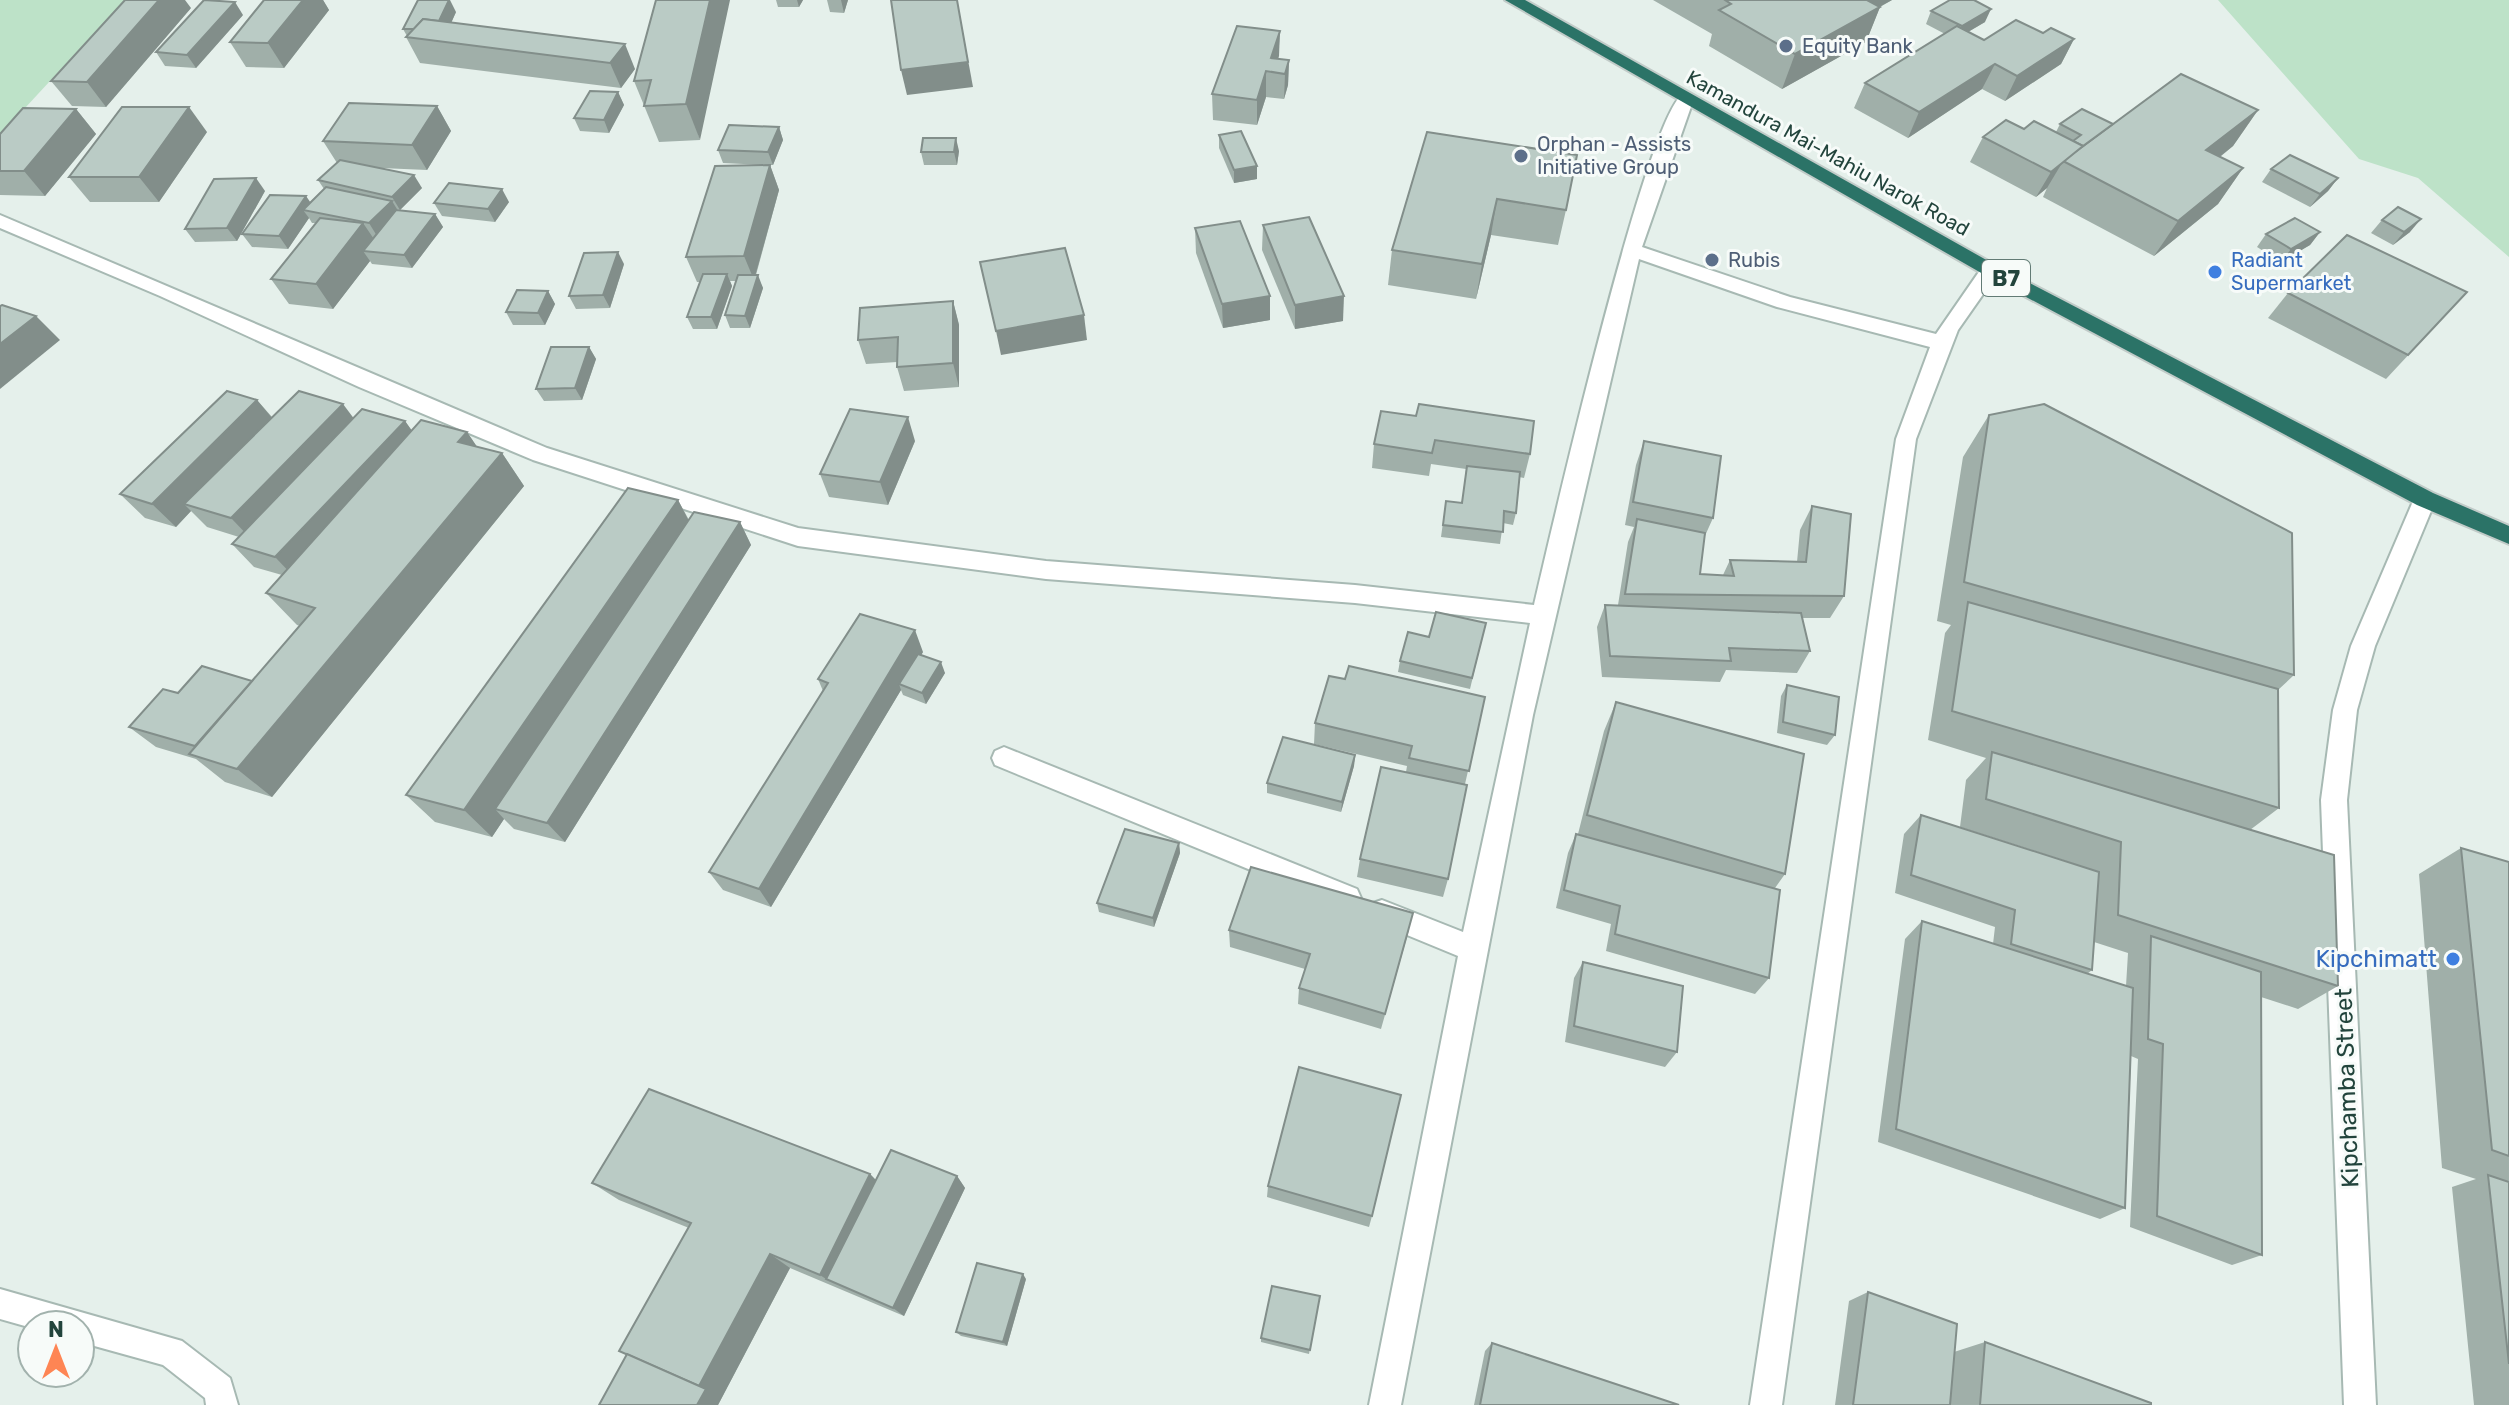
<svg xmlns="http://www.w3.org/2000/svg" width="2509" height="1405" viewBox="0 0 2509 1405" font-family="Rubik,sans-serif">
	<style>
		.green { fill: #bde2c8 }
		.lines { fill: none; stroke-linecap: round; stroke-linejoin: round }
		.minor-casing { stroke: #a7b9b3; stroke-width: 4 }
		.highway-casing { stroke: #c1cbc8; stroke-width: 4 }
		.minor { fill: #fff; fill-rule: evenodd }
		.highway { fill: #2b7367; fill-rule: evenodd }
		.wall { fill: #a0afa9; fill-rule: evenodd }
		.shaded-wall { fill: #828e8a }
		.building { fill: #bacbc5; stroke: #828e8a; stroke-width: 2 }
		.service-dot { fill: #5c6f8a; stroke: #f7fbf9; stroke-width: 3 }
		.shop-dot { fill: #3f7fe0; stroke: #f7fbf9; stroke-width: 3 }
		.labels { text-anchor: middle; dominant-baseline: central; stroke-width: 6; stroke-linejoin: round; paint-order: stroke }
		.far-service-label { font-size: 20px; fill: #4e5e75; stroke: #f7fbf9; text-anchor: start }
		.far-street-label { font-size: 20px; fill: #22443c; stroke: #f7fbf9 }
		.far-shop-label { font-size: 20px; fill: #366cbe; stroke: #f7fbf9; text-anchor: start }
		.shield { fill: #f7fbf9; stroke: #627b75; stroke-width: 2 }
		.shield-label { font-size: 22px; font-weight: bold; fill: #22443c }
		.shop-label { font-size: 24px; fill: #366cbe; stroke: #f7fbf9; text-anchor: end }
		.street-label { font-size: 24px; fill: #22443c; stroke: #f7fbf9 }
	</style>
	<rect width="100%" height="100%" fill="#e5f0eb"/>
	<g class="green">
		<polygon points="0,0 125,0 0,135"/>
		<polygon points="2218,0 2509,0 2509,257 2418,178 2359,159"/>
	</g>
	<g class="lines">
		<defs>
			<g id="minor">
				<path d="M1685,93L1694,98L1642,247L1790,297L1936,334L1983,266L1990,264L2000,270L1958,330L1916,439L1782,1405H1750L1896,439L1930,347L1777,307L1639,259L1533,715L1401,1405H1369L1458,956L1373,921L1369,912L1373,903L1382,900L1463,932L1530,623L1355,603L1046,579L798,546L533,460L359,387L160,296L0,228V215L547,448L798,528L1046,561L1355,585L1534,605C1548,545 1649,102 1685,93Z"/>
				<polygon points="2425,491 2436,499 2375,646 2357,710 2347,800 2376,1405 2344,1405 2321,800 2333,710 2351,646 2414,499"/>
				<polygon points="1004,747 1357,889 1361,898 1357,907 1348,910 995,765 992,758 995,751"/>
				<polygon points="0,1289 182,1341 230,1378 238,1405 206,1405 205,1398 163,1365 80,1342 80,1325 32,1325 32,1328 0,1319"/>
			</g>
			<polygon id="highway" points="1505,0 1525,0 1997,266 2433,493 2509,526 2509,544 2417,505 1983,274"/>
		</defs>
		<use href="#minor" class="minor-casing"/>
		<use href="#highway" class="highway-casing"/>
		<use href="#minor" class="minor"/>
		<use href="#highway" class="highway"/>
	</g>
	<g class="wall">
		<polygon points="264,0 323,0 329,10 284,68 246,67 230,42"/>
		<polygon points="656,0 700,140 659,142 634,81"/>
		<polygon points="776,0 803,0 799,7 778,7"/>
		<polygon points="827,0 848,0 844,13 830,12"/>
		<polygon points="1653,0 1892,0 1880,7 1866,42 1782,89 1709,46 1712,34"/>
		<polygon points="191,8 106,107 72,106 51,81"/>
		<polygon points="1931,11 1985,22 1968,32 1984,40 2043,33 2074,39 2061,64 2005,101 1982,89 1908,138 1854,108 1865,83 1945,34 1926,24"/>
		<polygon points="456,12 451,23 635,69 621,88 420,63 406,37 407,36 403,29"/>
		<polygon points="243,15 196,68 165,66 156,52"/>
		<polygon points="1280,31 1278,59 1289,60 1288,85 1284,99 1266,97 1257,125 1213,120 1212,94"/>
		<polygon points="618,92 624,105 609,133 580,131 574,118"/>
		<polygon points="437,106 451,131 427,170 381,168 422,188 400,210 397,209 397,210 435,214 443,227 412,268 372,264 370,261 333,309 289,304 271,279 316,223 312,223 309,218 288,249 252,247 242,234 310,202 324,189 318,180 337,163 323,141"/>
		<polygon points="76,109 96,134 45,196 0,195 0,134"/>
		<polygon points="2258,110 2233,146 2220,157 2243,168 2218,204 2154,256 2043,197 2047,188 2036,197 1970,162 1983,137 2024,129 2056,132 2060,124 2113,124"/>
		<polygon points="779,127 783,140 773,165 770,165 779,190 756,275 763,288 750,328 730,328 725,315 736,281 730,281 732,286 717,329 693,329 687,317 700,282 697,282 686,257 766,165 723,163 718,150"/>
		<polygon points="207,132 159,202 90,202 69,177"/>
		<polygon points="1427,132 1566,210 1558,245 1491,235 1476,299 1388,285 1392,250"/>
		<polygon points="1219,135 1257,166 1257,179 1234,183 1219,148"/>
		<polygon points="959,151 957,165 924,165 921,152"/>
		<polygon points="2271,169 2338,178 2328,191 2310,207 2262,182"/>
		<polygon points="265,191 237,241 195,242 185,229"/>
		<polygon points="509,202 495,222 442,216 434,203"/>
		<polygon points="2382,220 2410,232 2393,245 2371,233"/>
		<polygon points="1263,225 1343,321 1295,329 1262,250"/>
		<polygon points="1195,228 1270,320 1223,328 1196,253"/>
		<polygon points="2320,232 2310,245 2281,262 2257,247 2266,234"/>
		<polygon points="624,264 610,308 576,309 569,296"/>
		<polygon points="548,291 555,304 545,325 513,325 506,312"/>
		<polygon points="2467,292 2386,379 2268,318 2288,293"/>
		<polygon points="953,301 959,325 959,387 904,391 897,367 897,362 866,364 858,340"/>
		<polygon points="589,347 596,359 582,400 544,401 536,389"/>
		<polygon points="257,400 272,417 354,418 405,421 412,431 467,432 477,447 502,453 524,486 272,797 225,782 196,759 156,747 129,727 178,693 252,681 300,626 297,625 266,593 282,575 254,567 232,544 239,537 207,527 191,511 176,527 145,518 120,494"/>
		<polygon points="1381,411 1530,454 1524,478 1519,477 1516,513 1513,525 1503,523 1500,544 1441,537 1446,501 1462,503 1466,469 1431,464 1429,476 1372,468 1374,444"/>
		<path d="M1989,415L2294,675L2278,690L2279,808L2250,830L2338,986L2298,1009L2261,997L2262,1255L2232,1265L2130,1227L2138,1059L2131,1056L2125,1208L2100,1219L1878,1142L1905,939L1922,921L1993,944L1995,927L1895,893L1904,834L1921,815L2091,869L1960,827L1966,780L1986,758L1928,740L1945,633L1951,625L1937,621L1963,457ZM2094,942L2128,953L2126,986L2087,974L2092,970Z"/>
		<polygon points="915,441 888,505 829,497 820,474"/>
		<polygon points="1644,441 1713,518 1704,538 1700,574 1723,575 1730,560 1797,562 1800,530 1812,506 1844,596 1830,618 1802,618 1810,651 1797,673 1726,670 1720,682 1602,677 1597,627 1605,605 1618,605 1628,542 1634,527 1625,525 1636,465"/>
		<polygon points="678,500 689,520 740,522 751,545 565,842 514,829 504,819 492,837 435,822 406,795"/>
		<polygon points="1486,623 1470,689 1398,672 1400,661 1429,637"/>
		<polygon points="923,652 921,655 945,673 926,704 903,695 901,690 771,907 723,890 709,872 823,691 818,679"/>
		<polygon points="1345,679 1485,697 1465,784 1448,879 1443,897 1357,877 1360,859 1406,772 1407,766 1314,744 1315,723"/>
		<polygon points="1787,685 1835,735 1827,745 1777,733 1781,696"/>
		<polygon points="1616,702 1785,874 1775,888 1769,978 1755,994 1606,951 1611,924 1556,908 1568,853 1576,834 1578,834 1604,731"/>
		<polygon points="1355,755 1354,766 1341,812 1267,793 1267,783"/>
		<polygon points="1179,843 1180,853 1154,927 1099,912 1097,903"/>
		<polygon points="2461,848 2509,862 2509,1405 2474,1405 2452,1187 2476,1179 2442,1168 2419,874"/>
		<polygon points="1229,930 1409,930 1381,1029 1298,1004 1299,988 1305,969 1230,947"/>
		<polygon points="1583,962 1677,1052 1665,1067 1565,1042 1574,978"/>
		<polygon points="870,1174 876,1180 957,1176 965,1188 904,1316 790,1268 718,1405 627,1354 689,1228 619,1200 592,1183"/>
		<polygon points="1268,1186 1372,1216 1369,1227 1267,1197"/>
		<polygon points="1026,1279 1007,1346 961,1336 956,1332"/>
		<polygon points="1868,1292 1954,1352 1985,1342 2151,1405 1835,1405 1849,1301"/>
		<polygon points="1320,1296 1309,1354 1261,1342 1261,1338"/>
		<polygon points="1492,1343 1679,1405 1474,1405 1485,1351"/>
	</g>
	<g class="shaded-wall">
		<polygon points="159,0 185,0 191,8 106,107 87,82"/>
		<polygon points="303,0 323,0 329,10 284,68 268,43"/>
		<polygon points="449,0 450,0 456,12 443,41 436,28"/>
		<polygon points="710,0 730,0 700,140 686,104"/>
		<polygon points="797,0 803,0 799,7"/>
		<polygon points="841,0 848,0 844,13"/>
		<polygon points="957,0 973,87 907,95 901,70"/>
		<polygon points="1851,0 1892,0 1841,28"/>
		<polygon points="235,2 243,15 196,68 187,55"/>
		<polygon points="1880,7 1866,42 1782,89 1795,54"/>
		<polygon points="1991,9 1985,22 1956,39 1962,26"/>
		<polygon points="1280,31 1279,56 1274,72 1271,58"/>
		<polygon points="2074,39 2061,64 2005,101 2017,76"/>
		<polygon points="625,44 635,69 621,88 610,63"/>
		<polygon points="1289,60 1288,85 1284,99 1285,74"/>
		<polygon points="1995,64 1982,89 1908,138 1919,112"/>
		<polygon points="1266,71 1266,97 1257,125 1257,100"/>
		<polygon points="618,92 624,105 609,133 604,120"/>
		<polygon points="437,106 451,131 427,170 412,145"/>
		<polygon points="189,107 207,132 159,202 139,177"/>
		<polygon points="76,109 96,134 45,196 24,171"/>
		<polygon points="2258,110 2233,146 2183,186 2206,150"/>
		<polygon points="779,127 783,140 773,165 768,152"/>
		<polygon points="956,138 959,151 957,165 954,152"/>
		<polygon points="2062,163 2047,188 2036,197 2051,172"/>
		<polygon points="770,165 779,190 754,280 744,256"/>
		<polygon points="1257,166 1257,179 1234,183 1234,170"/>
		<polygon points="2243,168 2218,204 2154,256 2178,221"/>
		<polygon points="414,175 422,188 400,210 392,197"/>
		<polygon points="256,178 265,191 237,241 227,228"/>
		<polygon points="2338,178 2328,191 2310,207 2320,194"/>
		<polygon points="502,189 509,202 495,222 488,209"/>
		<polygon points="306,196 315,209 303,210 309,218 288,249 279,236"/>
		<polygon points="1497,199 1491,235 1476,299 1482,264"/>
		<polygon points="392,201 400,214 377,236 369,223"/>
		<polygon points="435,214 443,227 412,268 404,255"/>
		<polygon points="2421,219 2410,232 2393,245 2404,232"/>
		<polygon points="363,223 380,248 363,251 370,261 333,309 316,284"/>
		<polygon points="2320,232 2310,245 2281,262 2291,249"/>
		<polygon points="618,252 624,264 610,308 603,295"/>
		<polygon points="727,274 732,286 717,329 711,317"/>
		<polygon points="758,275 763,288 750,328 745,316"/>
		<polygon points="548,291 555,304 545,325 538,313"/>
		<polygon points="1270,296 1270,320 1223,328 1222,304"/>
		<polygon points="1344,296 1343,321 1295,329 1295,305"/>
		<polygon points="953,301 959,325 959,387 953,363"/>
		<polygon points="1084,315 1087,340 1001,355 996,331"/>
		<polygon points="36,316 60,340 0,389 0,344"/>
		<polygon points="589,347 596,359 582,400 575,388"/>
		<polygon points="257,400 277,424 184,504 191,511 176,527 152,504"/>
		<polygon points="343,404 361,428 253,541 231,518"/>
		<polygon points="908,417 915,441 888,505 880,482"/>
		<polygon points="405,421 422,445 297,580 275,557"/>
		<polygon points="467,432 490,466 458,442"/>
		<polygon points="502,453 524,486 272,797 237,769"/>
		<polygon points="678,500 695,533 495,809 504,819 492,837 464,810"/>
		<polygon points="740,522 751,545 565,842 547,823"/>
		<polygon points="915,630 923,652 903,686 899,684 901,690 771,907 759,889"/>
		<polygon points="941,662 945,673 926,704 922,693"/>
		<polygon points="1355,755 1354,766 1341,812 1342,802"/>
		<polygon points="1179,843 1180,853 1154,927 1153,918"/>
		<polygon points="870,1174 886,1191 826,1279 820,1275"/>
		<polygon points="957,1176 965,1188 904,1316 893,1308"/>
		<polygon points="770,1254 790,1268 718,1405 697,1405 699,1386"/>
		<polygon points="1023,1274 1026,1279 1007,1346 1003,1342"/>
	</g>
	<g class="building">
		<polygon points="125,0 159,0 87,82 51,81"/>
		<polygon points="204,0 235,2 187,55 156,52"/>
		<polygon points="264,0 303,0 268,43 230,42"/>
		<polygon points="418,0 449,0 439,21 423,19 414,29 403,29"/>
		<polygon points="656,0 710,0 686,104 644,106 651,80 634,81"/>
		<polygon points="891,0 957,0 968,62 901,70"/>
		<polygon points="1725,0 1867,0 1880,7 1795,54 1719,10 1731,4"/>
		<polygon points="1950,0 1974,0 1991,9 1962,26 1931,11"/>
		<polygon points="423,19 625,44 610,63 406,37"/>
		<polygon points="2016,20 2043,33 2051,28 2074,39 2017,76 1995,64 1919,112 1865,83 1957,26 1984,40"/>
		<polygon points="1237,26 1280,31 1271,58 1289,60 1285,74 1266,71 1257,100 1212,94"/>
		<polygon points="2181,74 2258,110 2206,150 2243,168 2178,221 2063,161"/>
		<polygon points="590,91 618,92 604,120 574,118"/>
		<polygon points="349,103 437,106 412,145 323,141"/>
		<polygon points="122,107 189,107 139,177 69,177"/>
		<polygon points="23,108 76,109 24,171 0,171 0,134"/>
		<polygon points="2082,109 2113,124 2083,146 2073,141 2081,135 2060,124"/>
		<polygon points="2006,120 2024,129 2034,121 2083,146 2051,172 1983,137"/>
		<polygon points="729,125 779,127 768,152 718,150"/>
		<polygon points="1241,131 1257,166 1234,170 1219,135"/>
		<polygon points="1427,132 1577,155 1566,210 1497,199 1482,264 1392,250"/>
		<polygon points="923,138 956,138 954,152 921,152"/>
		<polygon points="2290,155 2338,178 2320,194 2271,169"/>
		<polygon points="340,160 414,175 392,197 318,180"/>
		<polygon points="770,165 744,256 686,257 715,166"/>
		<polygon points="256,178 227,228 185,229 214,179"/>
		<polygon points="449,183 502,189 488,209 434,203"/>
		<polygon points="326,187 392,201 369,223 303,210"/>
		<polygon points="270,195 306,196 279,236 242,234"/>
		<polygon points="2398,207 2421,219 2404,232 2382,220"/>
		<polygon points="396,210 435,214 404,255 363,251"/>
		<polygon points="1309,217 1344,296 1295,305 1263,225"/>
		<polygon points="320,218 363,223 316,284 271,279"/>
		<polygon points="2295,218 2320,232 2291,249 2266,234"/>
		<polygon points="1240,221 1270,296 1222,304 1195,228"/>
		<polygon points="2347,235 2467,292 2408,355 2288,293"/>
		<polygon points="1065,248 1084,315 996,331 980,262"/>
		<polygon points="618,252 603,295 569,296 584,253"/>
		<polygon points="703,274 727,274 711,317 687,317"/>
		<polygon points="738,275 758,275 745,316 725,315"/>
		<polygon points="517,290 548,291 538,313 506,312"/>
		<polygon points="953,301 953,363 897,367 898,337 858,340 860,308"/>
		<polygon points="2,305 36,316 0,344 0,306"/>
		<polygon points="551,347 589,347 575,388 536,389"/>
		<polygon points="227,391 257,400 152,504 120,494"/>
		<polygon points="299,391 343,404 231,518 184,504"/>
		<polygon points="1419,404 1534,421 1530,454 1435,440 1432,453 1374,444 1381,411 1416,416"/>
		<polygon points="2044,404 2292,533 2294,675 1964,582 1989,415"/>
		<polygon points="362,409 405,421 275,557 232,544"/>
		<polygon points="850,409 908,417 880,482 820,474"/>
		<polygon points="421,420 467,432 458,442 502,453 237,769 189,754 315,608 266,593"/>
		<polygon points="1644,441 1721,456 1713,518 1633,502"/>
		<polygon points="1467,466 1520,472 1516,513 1504,511 1503,532 1443,525 1446,501 1462,503"/>
		<polygon points="628,488 678,500 464,810 406,795"/>
		<polygon points="1812,506 1851,514 1844,596 1625,594 1637,519 1705,533 1700,574 1734,576 1730,560 1806,562"/>
		<polygon points="694,512 740,522 547,823 495,809"/>
		<polygon points="1968,602 2278,689 2279,808 1952,711"/>
		<polygon points="1605,605 1801,613 1810,651 1729,648 1731,661 1610,656"/>
		<polygon points="1436,612 1486,623 1472,678 1400,661 1408,632 1429,637"/>
		<polygon points="860,614 915,630 759,889 709,872 828,683 818,679"/>
		<polygon points="918,654 941,662 922,693 899,684"/>
		<polygon points="202,666 252,681 195,746 129,727 163,689 178,693"/>
		<polygon points="1349,666 1485,697 1469,771 1409,758 1412,746 1315,723 1329,676 1345,679"/>
		<polygon points="1787,685 1839,697 1835,735 1783,722"/>
		<polygon points="1616,702 1804,754 1785,874 1587,815"/>
		<polygon points="1283,737 1355,755 1342,802 1267,783"/>
		<polygon points="1992,752 2334,855 2338,986 2118,915 2121,842 1986,799"/>
		<polygon points="1381,767 1467,785 1448,879 1360,859"/>
		<polygon points="1921,815 2099,872 2092,970 2011,944 2015,910 1911,875"/>
		<polygon points="1125,829 1179,843 1153,918 1097,903"/>
		<polygon points="1576,834 1780,890 1769,978 1615,934 1620,906 1564,890"/>
		<polygon points="2461,848 2509,862 2509,1156 2492,1150"/>
		<polygon points="1251,867 1413,913 1385,1014 1299,988 1310,954 1229,930"/>
		<polygon points="1922,921 2133,988 2125,1208 1896,1129"/>
		<polygon points="2151,936 2261,972 2262,1255 2157,1216 2163,1044 2148,1039"/>
		<polygon points="1583,962 1683,986 1677,1052 1574,1026"/>
		<polygon points="1299,1067 1401,1095 1372,1216 1268,1186"/>
		<polygon points="649,1089 870,1174 820,1275 770,1254 699,1386 619,1351 691,1223 592,1183"/>
		<polygon points="891,1150 957,1176 893,1308 826,1279"/>
		<polygon points="2488,1175 2509,1182 2509,1364"/>
		<polygon points="977,1263 1023,1274 1003,1342 956,1332"/>
		<polygon points="1272,1286 1320,1296 1310,1350 1261,1338"/>
		<polygon points="1868,1292 1957,1324 1950,1405 1853,1405"/>
		<polygon points="1985,1342 2151,1403 2151,1405 1980,1405"/>
		<polygon points="1492,1343 1679,1405 1480,1405"/>
		<polygon points="627,1354 706,1389 697,1405 599,1405"/>
	</g>
	<g class="service-dot">
		<circle cx="1786" cy="46" r="8"/>
		<circle cx="1521" cy="156" r="8"/>
		<circle cx="1712" cy="260" r="8"/>
	</g>
	<g class="shop-dot">
		<circle cx="2215" cy="272" r="8"/>
		<circle cx="2453" cy="959" r="8"/>
	</g>
	<g class="labels">
		<g class="far-service-label">
			<text x="1802" y="46">Equity Bank</text>
			<text x="1537" y="144">Orphan - Assists<tspan x="1537" dy="23">Initiative Group</tspan></text>
			<text x="1728" y="260">Rubis</text>
		</g>
		<g class="far-street-label">
			<text transform="translate(1828 153) rotate(29)">Kamandura Mai-Mahiu Narok Road</text>
		</g>
		<g class="far-shop-label">
			<text x="2231" y="260">Radiant<tspan x="2231" dy="23">Supermarket</tspan></text>
		</g>
		<rect class="shield" x="1982" y="260" width="48" height="36" rx="6"/>
		<g class="shield-label">
			<text x="2006" y="278">B7</text>
		</g>
		<g class="shop-label">
			<text x="2437" y="959">Kipchimatt</text>
		</g>
		<g class="street-label">
			<text transform="translate(2347 1088) rotate(-92)">Kipchamba Street</text>
		</g>
	</g>
	<g transform="translate(56 1349)"><circle r="38" fill="#f7fbf9" stroke="#a2b2ad" stroke-width="2"/>
	<path d="M0-6L14 30L0 20L-14 30Z" fill="#fe8554"/>
	<text y="-12" font-size="22" font-weight="bold" text-anchor="middle" fill="#22443c">N</text>
	</g>
</svg>
